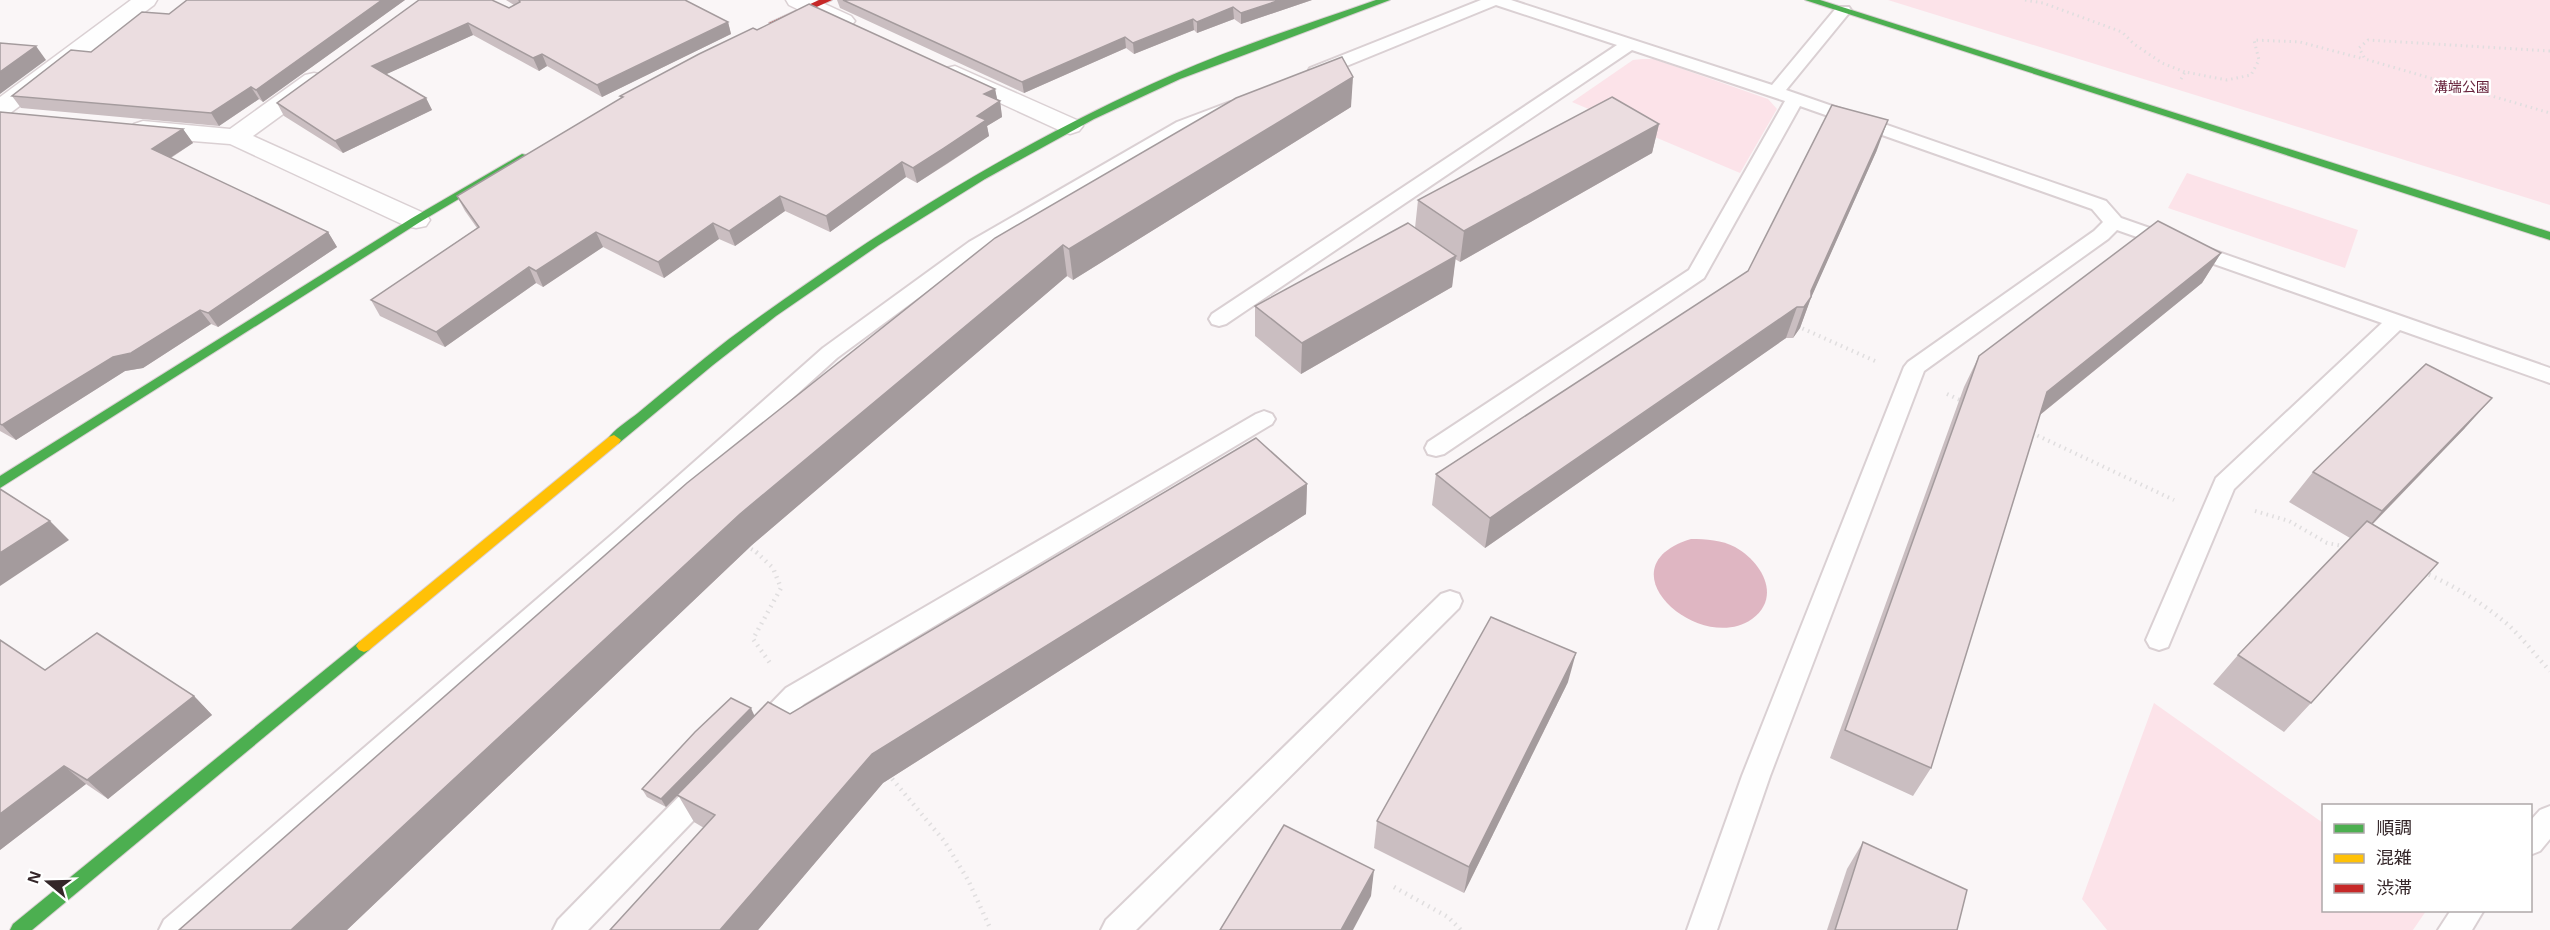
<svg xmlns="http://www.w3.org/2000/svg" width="2550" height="930" viewBox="0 0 2550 930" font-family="Helvetica,'Noto Sans JP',sans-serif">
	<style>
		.green { fill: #fce3e9 }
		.water { fill: #dfb6c2 }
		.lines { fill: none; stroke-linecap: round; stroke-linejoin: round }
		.lane-casing { stroke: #dad0d3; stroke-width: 4 }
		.street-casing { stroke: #dad0d3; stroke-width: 3 }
		.fast-casing { stroke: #dad0d3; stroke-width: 2 }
		.slow-casing { stroke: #dad0d3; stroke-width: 2 }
		.jam-casing { stroke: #dad0d3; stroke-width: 2 }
		.path-far2 { stroke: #e0dedf; stroke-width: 3; stroke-dasharray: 1.5 4; stroke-linecap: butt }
		.path-far1 { stroke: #e0dedf; stroke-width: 4; stroke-dasharray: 1.5 4.5; stroke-linecap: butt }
		.path { stroke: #e0dedf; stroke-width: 4.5; stroke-dasharray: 1.5 5; stroke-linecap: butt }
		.lane { fill: #fefefe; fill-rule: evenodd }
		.street { fill: #fefefe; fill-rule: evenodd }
		.fast { fill: #4caf50; fill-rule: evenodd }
		.slow { fill: #ffc107; fill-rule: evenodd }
		.jam { fill: #c62828; fill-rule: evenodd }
		.wall { fill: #cabec1 }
		.shaded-wall { fill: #a49b9d }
		.building { fill: #ebdde0; stroke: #a49b9d; stroke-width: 1.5 }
		.labels { text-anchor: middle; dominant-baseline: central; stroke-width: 5; stroke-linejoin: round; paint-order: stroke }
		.far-park-label { font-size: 14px; fill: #66223b; stroke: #fff }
	</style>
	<rect width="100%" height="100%" fill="#faf6f7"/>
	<g class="green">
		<polygon points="1888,0 2550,0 2550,205"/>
		<polygon points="1642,59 1654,59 1768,99 1777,109 1740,173 1572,102 1633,60"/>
		<polygon points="2187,173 2358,230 2345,268 2168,208"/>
		<polygon points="2154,703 2323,823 2324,910 2426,911 2413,930 2107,930 2082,899"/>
	</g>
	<path class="water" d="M1691,539C1706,539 1722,540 1735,547C1762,562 1782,597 1752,619C1700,656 1599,567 1691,539Z"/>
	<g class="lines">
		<defs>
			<g id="lane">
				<polygon points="1481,0 1511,0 1772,85 1837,7 1849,7 1851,10 1849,13 1786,90 2106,201 2121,218 2550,368 2550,383 2400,330 2234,489 2168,647 2159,650 2150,647 2146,640 2216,478 2382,323 2117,230 2108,239 1924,371 1770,776 1717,930 1687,930 1742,776 1904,367 1908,362 2094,231 2103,222 2092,209 1800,106 1704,278 1444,454 1436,456 1428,454 1425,448 1428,442 1689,270 1785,101 1632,50 1226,324 1219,326 1212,324 1209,319 1212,314 1617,45 1496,5 1322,76 1310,76 1308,72 1310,68"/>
				<polygon points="1230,102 1236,103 1239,107 1236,111 1189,130 983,250 837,358 632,543 196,930 159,930 164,920 616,531 823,348 969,242 1177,122"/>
				<polygon points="1264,411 1272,414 1275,419 1272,424 804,704 770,739 761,742 752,739 748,731 752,723 786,688 1256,414"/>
				<polygon points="1450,591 1459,594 1462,601 1459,608 1136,930 1101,930 1106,920 1441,594"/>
				<polygon points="707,775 717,778 721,787 717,796 588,930 553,930 558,920 697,778"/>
				<polygon points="2550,806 2550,839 2540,851 2530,855 2530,821 2540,810"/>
				<polygon points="2451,910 2484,910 2472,930 2438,930"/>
			</g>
			<g id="street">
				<polygon points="131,0 157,0 154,5 9,114 0,117 0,97"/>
				<path d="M786,0H816L851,16L855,21L851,26C831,31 807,13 789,5Z"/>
				<polygon points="955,66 1079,121 1083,126 1079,131 1070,134 1061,131 946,78 943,73 946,68"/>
				<polygon points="314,73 323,75 326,80 323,85 253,136 426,214 430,220 426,226 416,228 406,226 230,144 143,137 134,134 130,129 134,124 143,121 230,129 305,75"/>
			</g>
			<g id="fast">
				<path d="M1376,0H1390L1180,79L1094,119L985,179L879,245L776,316L713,365L619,443L614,445L607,440C614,429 628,421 638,413C668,388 698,363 729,339C868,237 1014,144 1172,75C1238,46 1308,24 1376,0Z"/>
				<polygon points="1805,0 1820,0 2550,232 2550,240"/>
				<polygon points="522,154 526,155 526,159 420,222 0,488 0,476 412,218"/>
				<polygon points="364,640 369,642 372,646 369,650 32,930 10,930 13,924 359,642"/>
			</g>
			<polygon id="slow" points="614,435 621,440 619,443 369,650 364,652 359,650 356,646 359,642 609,437"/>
			<polygon id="jam" points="819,0 832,0 777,25 769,23"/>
		</defs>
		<use href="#lane" class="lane-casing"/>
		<use href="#street" class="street-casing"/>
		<use href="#fast" class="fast-casing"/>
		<use href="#slow" class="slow-casing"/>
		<use href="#jam" class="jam-casing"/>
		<g class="path-far2">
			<polyline points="2025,0 2043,3 2122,32 2134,44 2162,63 2185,72"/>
			<polyline points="2550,51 2368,40 2359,48 2365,59 2550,113"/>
			<polyline points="2181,79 2185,72 2227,80 2251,75 2259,60 2254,40 2300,42 2364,59"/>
		</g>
		<g class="path-far1">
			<polyline points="1797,326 1875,361"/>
			<polyline points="1947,394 1962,401"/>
			<polyline points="2032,433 2174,500"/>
			<polyline points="2255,511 2289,521 2327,543 2348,547"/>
			<polyline points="746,546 758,553"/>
		</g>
		<g class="path">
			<polyline points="756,552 773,568 781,588 753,639 770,663"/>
			<path d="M2423,572C2453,585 2481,602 2506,623C2522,637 2535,655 2550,671"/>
			<polyline points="888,774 945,842 968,880 991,930"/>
			<polyline points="1394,887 1448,917 1461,930"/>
		</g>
		<use href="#lane" class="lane"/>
		<use href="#street" class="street"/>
		<use href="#fast" class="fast"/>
		<use href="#slow" class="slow"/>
		<use href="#jam" class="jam"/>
	</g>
	<g class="wall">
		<polygon points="187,0 405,0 263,102 259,99 219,126 21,108 12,96 91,52 169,14"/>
		<polygon points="419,0 509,8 514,5 506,0 685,0 728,22 731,34 602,97 547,66 539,71 473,35 386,74 426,98 432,110 343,153 284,116 277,103"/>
		<polygon points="837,0 1312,0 1241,24 1234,19 1197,33 1194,30 1134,54 1126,48 1024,93 840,8"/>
		<polygon points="757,30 995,89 997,100 1000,101 1002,117 987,126 989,136 947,164 917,183 906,177 830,232 785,211 735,246 719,239 664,278 603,247 543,287 536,283 445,347 380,316 371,300 477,228 465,211 457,196 621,98 620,96"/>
		<polygon points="1351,107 1073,280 1067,276 752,545 347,930 179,930 995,238"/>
		<polygon points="0,112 183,129 193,143 171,158 328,232 337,247 218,327 211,324 143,368 125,371 16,440 0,431"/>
		<polygon points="1659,124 1652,153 1460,262 1455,259 1452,287 1301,374 1255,336 1255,306 1415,228 1418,200"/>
		<polygon points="1877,150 1811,297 1800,328 1793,338 1786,338 1485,548 1432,505 1436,474 1748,271"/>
		<polygon points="2221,253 2202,283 2040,415 1931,768 1913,796 1830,758 1964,387 1979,356"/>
		<polygon points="2465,428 2372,525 2311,703 2284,732 2213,684 2238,655 2350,538 2289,502 2313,472"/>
		<polygon points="1307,484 1306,514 883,783 758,930 610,930 704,828 694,822 678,795 666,807 647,797 642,789 754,716 790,714"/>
		<polygon points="45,670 194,696 212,715 108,799 86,784 0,850"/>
		<polygon points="1568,682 1464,893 1374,848 1377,821"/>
		<polygon points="1863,842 1957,930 1827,930 1847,869"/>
	</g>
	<g class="shaded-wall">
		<polygon points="382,0 405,0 263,102 256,90"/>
		<polygon points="1280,0 1312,0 1241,24 1241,13"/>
		<polygon points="1233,7 1234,19 1197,33 1197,22"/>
		<polygon points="1193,19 1194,30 1134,54 1133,43"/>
		<polygon points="728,22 731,34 602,97 597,85"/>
		<polygon points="468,23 473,35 378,78 372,66"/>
		<polygon points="1125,37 1126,48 1024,93 1022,82"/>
		<polygon points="36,46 46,60 0,94 0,72"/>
		<polygon points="542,54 547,66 539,71 533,58"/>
		<polygon points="1353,77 1351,107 1073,280 1069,249"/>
		<polygon points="251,87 259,99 219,126 211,113"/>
		<polygon points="995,89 998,103 1000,101 1002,117 987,126 989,136 917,183 913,168 977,116 984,94"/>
		<polygon points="426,98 432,110 343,153 335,141"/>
		<polygon points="1888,120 1877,150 1811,298 1800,328 1793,338 1804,307"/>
		<polygon points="1659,124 1652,153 1460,262 1464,231"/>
		<polygon points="183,129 193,143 162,163 152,149"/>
		<polygon points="902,162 906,177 830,232 826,216"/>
		<polygon points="780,196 785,211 735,246 729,231"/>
		<polygon points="713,223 719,239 664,278 658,262"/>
		<polygon points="328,232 337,247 218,327 208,313"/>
		<polygon points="596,232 603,247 543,287 536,271"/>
		<polygon points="1063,245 1067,276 752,545 347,930 291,930 740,514"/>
		<polygon points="2221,253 2202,283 2030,423 2047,392"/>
		<polygon points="1456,256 1452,287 1301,374 1302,343"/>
		<polygon points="529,267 536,283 445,347 436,332"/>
		<polygon points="1797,307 1786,338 1485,548 1490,518"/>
		<polygon points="200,310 211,324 143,368 125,371 16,440 2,425 113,357"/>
		<polygon points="2492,398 2465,428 2356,541 2382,511"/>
		<polygon points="1307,484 1306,514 883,783 758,930 720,930 872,754"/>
		<polygon points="50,521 69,540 0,586 0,553"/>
		<polygon points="1576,653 1568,682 1464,893 1469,867"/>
		<polygon points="194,696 212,715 108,799 87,780"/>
		<polygon points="751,708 755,717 666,807 661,799"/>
		<polygon points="64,766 86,784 0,850 0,814"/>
		<polygon points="1374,870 1371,896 1353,930 1341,930"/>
	</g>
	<g class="building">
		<polygon points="187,0 382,0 256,90 251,87 211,113 12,96 71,50 91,52 142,12 169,14"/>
		<polygon points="419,0 492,0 509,8 520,2 519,0 685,0 728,22 597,85 542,54 533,58 468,23 372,66 426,98 335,141 277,103"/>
		<polygon points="843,0 1280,0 1241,13 1233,7 1197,22 1193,19 1133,43 1125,37 1022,82"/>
		<polygon points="809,4 995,89 984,94 1000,101 977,116 986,120 944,148 913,168 902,162 826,216 780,196 729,231 713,223 658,262 596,232 536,271 529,267 436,332 371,300 479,227 457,196 623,97 620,96 699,54 753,28 757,30"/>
		<polygon points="0,43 36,46 0,72"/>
		<polygon points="1342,57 1353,77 1069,249 1063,245 740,514 291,930 179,930 687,483 995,238 1236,98"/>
		<polygon points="1612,97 1659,124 1464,231 1418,200"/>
		<polygon points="1832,105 1888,120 1811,291 1811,297 1804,307 1797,307 1490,518 1436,474 1748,271"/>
		<polygon points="0,112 183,129 152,149 328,232 208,313 200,310 131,353 113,357 2,425 0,424"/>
		<polygon points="2158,221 2221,253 2047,392 1931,768 1845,730 1979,356"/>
		<polygon points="1408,223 1456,256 1302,343 1255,306"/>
		<polygon points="2426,364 2492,398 2382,511 2313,472"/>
		<polygon points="1256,438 1307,484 872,754 720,930 610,930 715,815 677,795 768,702 790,714"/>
		<polygon points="0,489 50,521 0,553"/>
		<polygon points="2367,521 2438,563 2311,703 2238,655"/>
		<polygon points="1491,617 1576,653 1469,867 1377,821"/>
		<polygon points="97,633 194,696 87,780 64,766 0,814 0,640 45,670"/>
		<polygon points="731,698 751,708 661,799 642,789 695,732"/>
		<polygon points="1284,825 1374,870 1341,930 1220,930"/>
		<polygon points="1863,842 1967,890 1957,930 1835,930"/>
	</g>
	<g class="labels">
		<g class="far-park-label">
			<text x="2462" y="87">溝端公園</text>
		</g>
	</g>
	<rect x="2322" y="804" width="210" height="108" fill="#ffffff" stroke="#aea8a9" stroke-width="1.5"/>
	<rect x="2334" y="824" width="30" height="9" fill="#4caf50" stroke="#aea8a9" stroke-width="1.5"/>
	<text x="2376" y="834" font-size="18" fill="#342629">順調</text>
	<rect x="2334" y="854" width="30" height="9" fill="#ffc107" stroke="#aea8a9" stroke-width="1.5"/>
	<text x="2376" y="864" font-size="18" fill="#342629">混雑</text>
	<rect x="2334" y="884" width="30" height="9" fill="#c62828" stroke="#aea8a9" stroke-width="1.5"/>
	<text x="2376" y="894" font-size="18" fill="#342629">渋滞</text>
	<g transform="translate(48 882) rotate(289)" stroke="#ffffff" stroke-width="4.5" paint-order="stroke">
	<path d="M0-4.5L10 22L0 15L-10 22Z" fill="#342629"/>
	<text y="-9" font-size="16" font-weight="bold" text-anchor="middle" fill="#342629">N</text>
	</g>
</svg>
